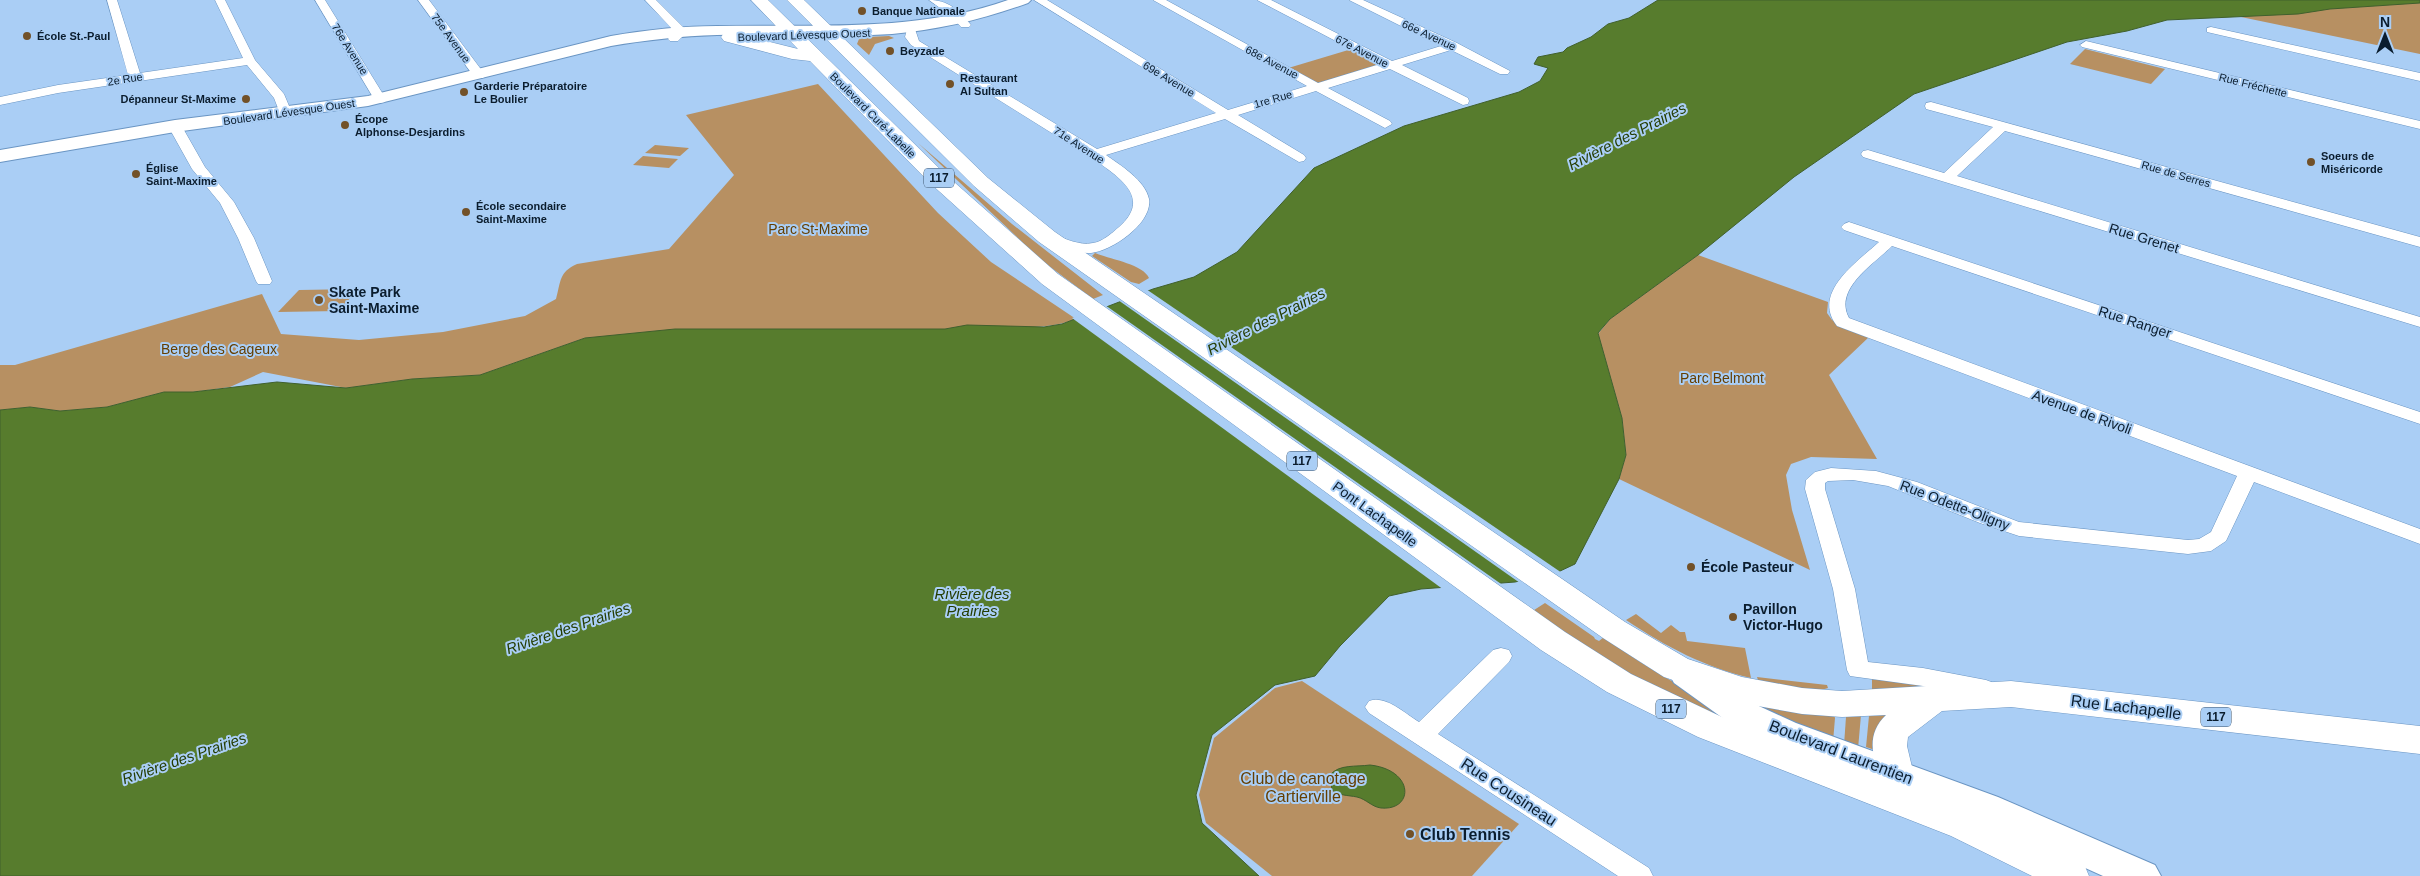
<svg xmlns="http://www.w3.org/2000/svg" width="2420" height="876" viewBox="0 0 2420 876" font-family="Helvetica,sans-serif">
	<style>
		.green { fill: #b79062 }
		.water { fill: #577c2d; stroke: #40602d }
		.pier { fill: #aacef5 }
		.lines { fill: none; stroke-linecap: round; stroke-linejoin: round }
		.street-casing { stroke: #6a95c3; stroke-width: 1 }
		.secondary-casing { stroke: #6a95c3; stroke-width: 2 }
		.primary-casing { stroke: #6a95c3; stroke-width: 1 }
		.street { fill: #fff; fill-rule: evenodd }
		.secondary { fill: #fff; fill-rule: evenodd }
		.primary { fill: #fff; fill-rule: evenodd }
		.poi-dot { fill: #725128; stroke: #aacef5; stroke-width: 2 }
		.labels { text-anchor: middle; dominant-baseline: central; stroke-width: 4; stroke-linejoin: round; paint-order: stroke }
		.far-poi-label { font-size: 11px; font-weight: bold; fill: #0b1d2e; stroke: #aacef5; text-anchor: start }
		.far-street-label { font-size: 11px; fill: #0b1d2e; stroke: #aacef5 }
		.shield { fill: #aacef5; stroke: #3b526a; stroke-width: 1 }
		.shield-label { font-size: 12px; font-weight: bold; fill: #0b1d2e }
		.park-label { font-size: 14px; fill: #653e00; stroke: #aacef5 }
		.street-label { font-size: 14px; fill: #0b1d2e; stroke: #aacef5 }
		.poi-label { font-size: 14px; font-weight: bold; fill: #0b1d2e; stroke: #aacef5; text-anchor: start }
		.water-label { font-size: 15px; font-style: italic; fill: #253d02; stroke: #aacef5 }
		.near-street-label { font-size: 16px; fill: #0b1d2e; stroke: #aacef5 }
		.near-park-label { font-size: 16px; fill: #653e00; stroke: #aacef5 }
		.near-poi-label { font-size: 16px; font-weight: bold; fill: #0b1d2e; stroke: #aacef5; text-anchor: start }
	</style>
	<rect width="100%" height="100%" fill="#aacef5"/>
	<g class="green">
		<polygon points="2420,1 2420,54 2241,17 2330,3"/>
		<polygon points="889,36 894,38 875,44 869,55 857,44 859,39 868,37"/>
		<polygon points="1355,48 1389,65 1317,86 1285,69"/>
		<polygon points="2085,49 2165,69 2151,84 2070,64"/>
		<path d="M818,84L938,213L991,262L1076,319C1035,335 988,322 945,329L585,338L480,375L412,379L346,388L263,372L230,387L193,392H164L107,407L60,411L30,407L0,410V365H15L262,294L281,334L359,340L443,332L525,316L556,299C561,281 559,272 577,264L669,249L734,175L686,115Z"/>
		<polygon points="918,143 1012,224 1103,295 1093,299 1041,260"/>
		<polygon points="655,145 689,148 680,156 645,153"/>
		<polygon points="643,156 678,159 669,168 633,165"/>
		<path d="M1095,253C1109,259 1143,264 1149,278L1139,284L1131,282L1092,256Z"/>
		<polygon points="1698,255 1828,302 1827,313 1832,320 1869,337 1829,375 1877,459 1811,457 1791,464 1786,475 1792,510 1810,570 1619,479 1626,455 1622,418 1598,334 1610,319"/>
		<polygon points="358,289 339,311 278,312 299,290"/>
		<path d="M1545,603L1594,637L1595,639L1599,641L1604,637C1648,670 1697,696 1747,721L1722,718L1619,669L1531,612Z"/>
		<path d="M1636,614L1661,633L1671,625L1680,632H1685L1687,641L1745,648L1751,678C1707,668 1666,647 1626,620Z"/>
		<path d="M1757,677L1827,685L1828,688C1814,694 1774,683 1758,680Z"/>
		<polygon points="1872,679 1928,686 1872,690"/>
		<polygon points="1302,681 1519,824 1472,876 1272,876 1206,823 1199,795 1214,738 1275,688"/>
		<polygon points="1743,701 1834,715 1835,718 1833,742"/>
		<polygon points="1892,713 1881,752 1866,747 1869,716"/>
		<polygon points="1861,715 1858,749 1844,745 1846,717"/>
	</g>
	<g class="water">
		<polygon points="1658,0 2420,0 2420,3 2330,9 2298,14 2167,20 2127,31 2067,42 1914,94 1794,177 1698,255 1610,319 1598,333 1622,418 1626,455 1619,479 1575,564 1558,572 1515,582 1421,589 1389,596 1340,646 1315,676 1275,685 1212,735 1196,795 1202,823 1259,876 0,876 0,410 30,407 60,411 107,407 164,392 193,392 277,382 346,388 412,379 480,375 585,338 675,329 945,329 967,325 1044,327 1062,324 1153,289 1194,277 1237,252 1314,168 1404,126 1519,92 1540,81 1548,68 1534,64 1538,57 1563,52 1567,48 1591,37 1608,24 1629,18"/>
		<path d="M1370,765C1415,770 1414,811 1381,808C1372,807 1366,799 1357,797C1347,795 1340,796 1332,790L1330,775C1339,764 1356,767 1370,765Z"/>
	</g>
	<g class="pier">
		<polygon points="1146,289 1562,573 1520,583 1118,300"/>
		<polygon points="1105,305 1504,586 1444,590 1072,318"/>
	</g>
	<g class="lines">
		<defs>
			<g id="street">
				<polygon points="107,0 117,0 140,73 243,58 215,0 225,0 255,60 284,94 292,113 286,117 281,116 274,98 247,65 58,93 0,105 0,97 58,85 128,75"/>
				<polygon points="315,0 325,0 386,99 385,102 380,103 374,99"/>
				<polygon points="418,0 429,0 483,72 485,75 483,78 475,78"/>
				<polygon points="645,0 656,0 684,28 686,33 678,41 670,41 668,39 674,31"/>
				<path d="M929,0C948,0 959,10 971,25L969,27H961L951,16Z"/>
				<path d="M1034,0H1047L1228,110L1307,86L1153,0H1166L1318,83L1380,64L1257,0H1271L1392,61L1441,46L1349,0H1363L1457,43L1510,71L1508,74H1500L1451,50L1402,65L1468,98L1469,101L1468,104L1463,105L1390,69L1328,88L1390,121L1392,124L1385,128L1316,91L1238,115L1304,155L1306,158L1304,161L1299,162L1225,119L1106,155C1120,165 1145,180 1149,199C1153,223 1112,251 1091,253C1076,254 1060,246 1046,242L1043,239L1051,234C1064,238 1079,246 1093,243C1102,242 1112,233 1119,227C1152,198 1120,178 1095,160L911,45L905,37L907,29H915L919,41L1097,149L1216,113Z"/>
				<polygon points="2211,27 2420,73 2420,81 2207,32 2207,28"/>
				<polygon points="2086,41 2420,121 2420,129 2082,47 2080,45"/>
				<polygon points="1931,102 2420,237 2420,247 2005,131 1957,176 2420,317 2420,327 1863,157 1861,154 1863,151 1868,150 1944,173 1993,127 1926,109 1925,106 1926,103"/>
				<polygon points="175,122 180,123 205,167 234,202 254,238 272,281 270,284 258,284 256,281 238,238 220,203 192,169 168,126"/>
				<path d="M1849,222L2420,412V424L1892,246C1874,264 1833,289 1849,318L2420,529V544L2254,482L2226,541L2211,551L2188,554L2019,536L1980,523L1888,486L1853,480L1828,481L1825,483V489L1855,589L1868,662L1923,668L1986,680L1994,683L1998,689L1994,695L1986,698L1923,686L1850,676L1847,670L1833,589L1805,489L1806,480L1815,472L1831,468L1876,471L1917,482L2019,522L2188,540L2199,539L2211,532L2237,476L1837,326C1811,293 1857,262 1879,242L1844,230L1841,227L1844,224Z"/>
				<path d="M1501,648L1509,650L1512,656L1509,662L1438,734L1649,868L1653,876H1618L1369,713L1365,707L1369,701C1386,695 1404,713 1419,722L1493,650Z"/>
			</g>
			<g id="secondary">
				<path d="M1008,0H1031L1028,3C984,19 938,30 892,34C833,38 775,34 717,35C681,36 646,40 611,46L368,106L175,132L0,162V150L175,120L368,96L611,36C646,30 681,26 717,26C815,24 914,33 1008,0Z"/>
				<polygon points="1685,662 1696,665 1748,701 1796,723 1998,797 2155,865 2161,876 2103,876 1972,817 1772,741 1724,719 1674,683 1669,674 1674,665"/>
			</g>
			<path id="primary" d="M751,0H768L945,174L1058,274L1565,632L1631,674L1722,717L1881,777C1871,755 1867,733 1886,715L1842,717L1802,714L1741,703L1664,677L1603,638L1039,242L974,186L787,0H804L988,178L1055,232L1625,622L1688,659L1742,677L1802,688L1842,691L2011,681L2420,726V754L2011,707L1942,711L1908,737L1907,746L1912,767L1929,796L1977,814L2084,864L2089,876H2032L1951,836L1698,737L1607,692L1541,650L1042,284L930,183L810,61L792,59L724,41L721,37L724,33L730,32L798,49Z"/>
		</defs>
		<use href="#street" class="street-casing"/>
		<use href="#secondary" class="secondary-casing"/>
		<use href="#primary" class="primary-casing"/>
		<use href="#street" class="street"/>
		<use href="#secondary" class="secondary"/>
		<use href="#primary" class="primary"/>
	</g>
	<g class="poi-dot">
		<circle cx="862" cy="11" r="5"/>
		<circle cx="27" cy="36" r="5"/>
		<circle cx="890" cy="51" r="5"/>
		<circle cx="950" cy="84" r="5"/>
		<circle cx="464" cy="92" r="5"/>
		<circle cx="246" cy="99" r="5"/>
		<circle cx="345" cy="125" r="5"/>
		<circle cx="2311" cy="162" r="5"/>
		<circle cx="136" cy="174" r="5"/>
		<circle cx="466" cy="212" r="5"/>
		<circle cx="319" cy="300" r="5"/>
		<circle cx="1691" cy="567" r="5"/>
		<circle cx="1733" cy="617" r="5"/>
		<circle cx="1410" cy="834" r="5"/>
	</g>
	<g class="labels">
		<g class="far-poi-label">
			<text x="872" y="11">Banque Nationale</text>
			<text x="37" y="36">École St.-Paul</text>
			<text x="900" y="51">Beyzade</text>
			<text x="960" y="78">Restaurant<tspan x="960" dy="13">Al Sultan</tspan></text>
			<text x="474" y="86">Garderie Préparatoire<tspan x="474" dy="13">Le Boulier</tspan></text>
			<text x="236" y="99" text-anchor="end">Dépanneur St-Maxime</text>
			<text x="355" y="119">Écope<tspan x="355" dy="13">Alphonse-Desjardins</tspan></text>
			<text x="2321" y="156">Soeurs de<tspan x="2321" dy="13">Miséricorde</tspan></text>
			<text x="146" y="168">Église<tspan x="146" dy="13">Saint-Maxime</tspan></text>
			<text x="476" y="206">École secondaire<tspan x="476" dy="13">Saint-Maxime</tspan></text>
		</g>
		<g class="far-street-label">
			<text transform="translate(804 35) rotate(-2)">Boulevard Lévesque Ouest</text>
			<text transform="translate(1429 35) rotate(25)">66e Avenue</text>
			<text transform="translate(451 38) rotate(54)">75e Avenue</text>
			<text transform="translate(350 49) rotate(58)">76e Avenue</text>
			<text transform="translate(1362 51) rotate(27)">67e Avenue</text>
			<text transform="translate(1272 62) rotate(28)">68e Avenue</text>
			<text transform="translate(125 79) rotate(-9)">2e Rue</text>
			<text transform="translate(1169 79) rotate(31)">69e Avenue</text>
			<text transform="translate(2253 85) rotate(14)">Rue Fréchette</text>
			<text transform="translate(1273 99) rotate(-16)">1re Rue</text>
			<text transform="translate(289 112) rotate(-8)">Boulevard Lévesque Ouest</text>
			<text transform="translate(873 115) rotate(45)">Boulevard Curé-Labelle</text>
			<text transform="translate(1079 145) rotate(33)">71e Avenue</text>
			<text transform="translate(2176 174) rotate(16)">Rue de Serres</text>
		</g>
		<g class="shield">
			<rect x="924" y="168.5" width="30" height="19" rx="4"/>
			<rect x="1287" y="451.5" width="30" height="19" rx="4"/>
			<rect x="1656" y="699.5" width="30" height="19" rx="4"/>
			<rect x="2201" y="707.5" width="30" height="19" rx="4"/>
		</g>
		<g class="shield-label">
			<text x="939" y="178">117</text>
			<text x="1302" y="461">117</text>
			<text x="1671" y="709">117</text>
			<text x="2216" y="717">117</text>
		</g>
		<g class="park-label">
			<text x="818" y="229">Parc St-Maxime</text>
			<text x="219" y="349">Berge des Cageux</text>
			<text x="1722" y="378">Parc Belmont</text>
		</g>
		<g class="street-label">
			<text transform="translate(2144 238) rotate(17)">Rue Grenet</text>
			<text transform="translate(2135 322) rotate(18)">Rue Ranger</text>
			<text transform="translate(2082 412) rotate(20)">Avenue de Rivoli</text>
			<text transform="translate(1955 505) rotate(21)">Rue Odette-Oligny</text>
			<text transform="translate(1375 514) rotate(36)">Pont Lachapelle</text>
		</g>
		<g class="poi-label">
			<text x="329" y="292">Skate Park<tspan x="329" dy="16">Saint-Maxime</tspan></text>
			<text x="1701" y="567">École Pasteur</text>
			<text x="1743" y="609">Pavillon<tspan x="1743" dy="16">Victor-Hugo</tspan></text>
		</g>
		<g class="water-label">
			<text transform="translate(1627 136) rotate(-27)">Rivière des Prairies</text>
			<text transform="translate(1266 321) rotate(-27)">Rivière des Prairies</text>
			<text x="972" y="593">Rivière des<tspan x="972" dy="17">Prairies</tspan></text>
			<text transform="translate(568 628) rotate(-19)">Rivière des Prairies</text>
			<text transform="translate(184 758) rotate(-19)">Rivière des Prairies</text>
		</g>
		<g class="near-street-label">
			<text transform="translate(2126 707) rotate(7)">Rue Lachapelle</text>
			<text transform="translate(1841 752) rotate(21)">Boulevard Laurentien</text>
			<text transform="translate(1509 792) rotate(33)">Rue Cousineau</text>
		</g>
		<g class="near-park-label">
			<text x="1303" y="778">Club de canotage<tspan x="1303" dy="18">Cartierville</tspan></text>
		</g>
		<g class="near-poi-label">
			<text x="1420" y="834">Club Tennis</text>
		</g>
	</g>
	<g transform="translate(2385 35)" stroke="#aacef5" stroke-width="4" paint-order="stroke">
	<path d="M0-4L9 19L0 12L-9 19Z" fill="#0b1d2e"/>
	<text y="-8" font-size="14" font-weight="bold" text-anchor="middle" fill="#0b1d2e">N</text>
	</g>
</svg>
